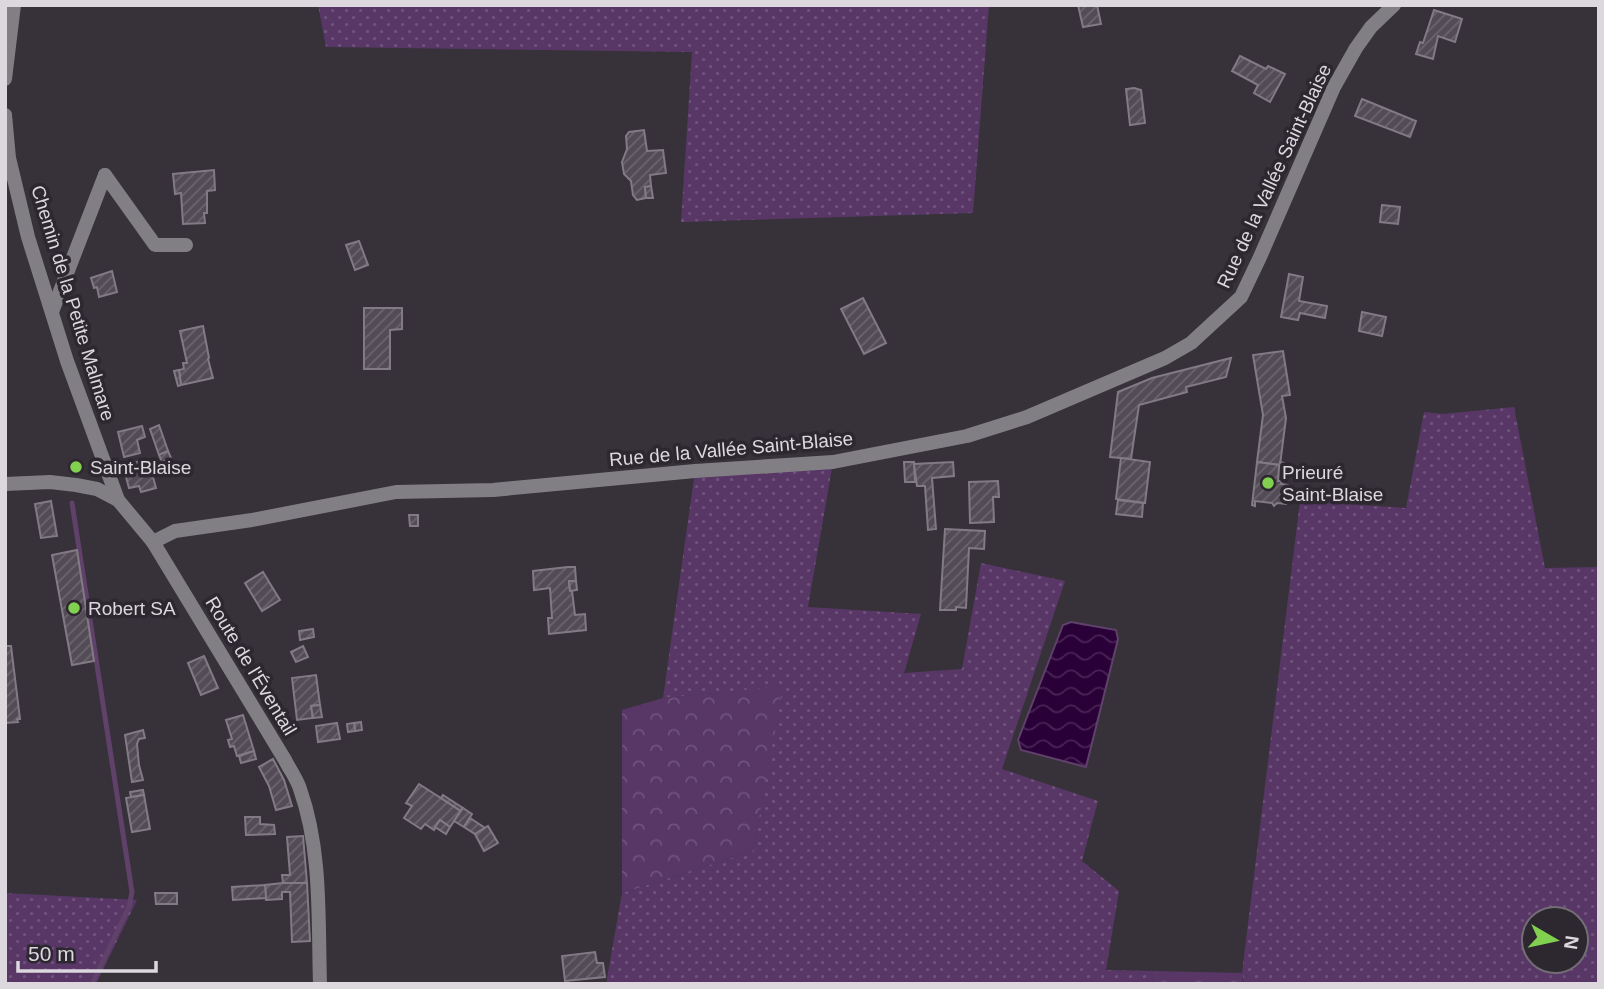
<svg xmlns="http://www.w3.org/2000/svg" width="1604" height="989" viewBox="0 0 1604 989" font-family="Arial,sans-serif">
	<style>
		.grass { fill: url(#grass-dots); fill-rule: evenodd }
		.forest { fill: url(#forest-crowns) }
		.water { fill: url(#water-waves); stroke: #5f416a; stroke-width: 2 }
		.lines { fill: none; stroke-linecap: round; stroke-linejoin: round }
		.stream { stroke: #5f416a; stroke-width: 5 }
		.building { fill: url(#building-hatch); stroke: #827a85; stroke-width: 2 }
		.street { stroke: #827f84; stroke-width: 14 }
		.poi-dot { fill: #82d04f; stroke: #2d2730; stroke-width: 2.5 }
		.labels { text-anchor: middle; dominant-baseline: central; stroke-width: 7; stroke-linejoin: round; paint-order: stroke }
		.street-label { font-size: 19px; fill: #dcd8de; stroke: #2d2730 }
		.poi-label { font-size: 19px; fill: #dcd8de; stroke: #2d2730; text-anchor: start }
	</style>
	<defs>
		<pattern id="grass-dots" width="8" height="8" patternUnits="userSpaceOnUse" patternTransform="scale(1.75)"><rect width="8" height="8" fill="#583767"/><path d="M2 2h.1M6 6h.1" fill="none" stroke="#6f537c" stroke-width="1.8" stroke-linecap="round"/></pattern>
		<pattern id="forest-crowns" width="20" height="18" patternUnits="userSpaceOnUse" patternTransform="scale(1.75)"><rect width="20" height="18" fill="#583767"/><path d="M2 6a3 3 0 1 1 6 0M12 15a3 3 0 1 1 6 0" fill="none" stroke="#6f537c"/></pattern>
		<pattern id="water-waves" width="16" height="10" patternUnits="userSpaceOnUse" patternTransform="scale(1.75)"><rect width="16" height="10" fill="#2a0039"/><path d="M0 5q4-4 8 0t8 0" fill="none" stroke="#482455"/></pattern>
		<pattern id="building-hatch" width="6" height="6" patternUnits="userSpaceOnUse" patternTransform="scale(1.75)"><rect width="6" height="6" fill="#534c56"/><path d="M-1 1l2-2M0 6l6-6M5 7l2-2" fill="none" stroke="#6b656e"/></pattern>
	</defs>
	<rect width="100%" height="100%" fill="#37313a"/>
	<g class="grass">
		<polygon points="318,5 989,5 973,213 681,222 692,52 326,47"/>
		<path d="M1514,407L1545,568L1599,567V984H1244L1242,973L1300,501L1406,508L1424,412L1443,414ZM1534,919H1576V961H1534Z"/>
		<polygon points="833,462 808,607 921,614 904,673 962,669 981,563 1065,581 1002,769 1098,801 1082,861 1119,891 1106,970 1153,971 1152,984 606,984 622,893 753,851 782,687 663,698 695,471"/>
		<polygon points="5,893 137,900 96,984 5,984"/>
	</g>
	<g class="forest">
		<polygon points="783,686 753,851 622,893 622,710 663,698"/>
		<polygon points="1153,971 1242,973 1243,984 1152,984"/>
	</g>
	<polygon class="water" points="1071,622 1116,630 1118,639 1086,767 1021,750 1018,740 1063,625"/>
	<g class="lines">
		<polyline class="stream" points="72,503 132,892 129,907 92,984"/>
	</g>
	<g class="building">
		<polygon points="1078,5 1097,5 1101,24 1083,27"/>
		<polygon points="1434,10 1462,19 1455,42 1438,36 1433,59 1416,54 1420,42 1423,43"/>
		<polygon points="1240,56 1266,69 1268,66 1285,74 1270,102 1254,93 1258,85 1232,71"/>
		<polygon points="1134,88 1141,90 1145,123 1130,125 1126,89"/>
		<polygon points="1362,99 1416,121 1410,137 1355,116"/>
		<polygon points="644,130 647,151 663,150 666,173 650,175 651,186 645,187 646,198 637,200 633,195 631,181 624,174 622,162 627,149 626,136 629,132"/>
		<polygon points="214,170 215,190 207,191 207,213 204,213 205,223 183,224 181,193 175,194 173,174"/>
		<polygon points="651,186 653,198 646,198 645,187"/>
		<polygon points="1382,205 1400,207 1398,224 1380,222"/>
		<polygon points="359,241 368,265 355,270 346,245"/>
		<polygon points="112,271 117,292 99,297 97,287 94,288 91,278"/>
		<polygon points="1289,274 1303,277 1299,301 1327,306 1325,318 1300,313 1298,320 1281,317"/>
		<polygon points="863,298 886,343 864,354 841,309"/>
		<polygon points="364,308 402,308 402,329 390,330 390,369 364,369"/>
		<polygon points="1362,312 1386,317 1382,336 1359,331"/>
		<polygon points="203,326 209,358 208,359 213,378 181,385 179,370 184,369 183,363 187,363 180,331"/>
		<polygon points="1283,351 1290,395 1282,396 1286,418 1280,465 1257,462 1263,415 1253,355"/>
		<polygon points="1231,358 1226,377 1186,387 1187,392 1139,405 1131,459 1110,457 1118,392 1152,378"/>
		<polygon points="179,370 181,385 178,386 174,371"/>
		<polygon points="159,425 168,451 159,455 150,429"/>
		<polygon points="142,426 145,437 137,440 140,453 124,457 118,432"/>
		<polygon points="168,451 171,458 162,462 159,455"/>
		<polygon points="1121,458 1150,462 1145,503 1116,499"/>
		<polygon points="148,459 156,488 141,492 139,486 129,488 123,466"/>
		<polygon points="904,462 914,462 915,482 905,482"/>
		<polygon points="953,462 954,476 932,478 936,529 928,530 925,486 917,486 914,464"/>
		<polygon points="1257,462 1280,465 1280,462 1284,463 1283,467 1279,467 1278,481 1282,481 1281,484 1288,485 1286,504 1277,503 1274,506 1272,503 1255,501 1255,506 1252,505"/>
		<polygon points="998,481 999,497 993,497 994,522 970,523 969,482"/>
		<polygon points="1118,500 1143,503 1142,517 1116,514"/>
		<polygon points="51,501 57,536 41,538 35,504"/>
		<polygon points="409,515 418,515 418,526 410,526"/>
		<polygon points="945,529 985,531 984,549 969,548 966,608 956,607 956,610 940,610"/>
		<polygon points="77,550 94,661 72,665 52,555"/>
		<polygon points="568,567 575,567 576,581 569,581 570,591 572,591 575,615 585,614 586,630 549,634 548,618 552,618 550,588 534,590 533,571"/>
		<polygon points="263,572 280,600 262,611 245,583"/>
		<polygon points="569,581 576,581 577,590 570,591"/>
		<polygon points="313,629 314,637 300,640 299,631"/>
		<polygon points="5,646 11,646 20,719 17,719 18,722 5,723"/>
		<polygon points="303,646 308,657 296,662 291,652"/>
		<polygon points="204,656 218,688 201,695 188,663"/>
		<polygon points="316,675 320,705 311,706 313,718 297,720 292,678"/>
		<polygon points="320,705 322,717 313,718 311,706"/>
		<polygon points="243,715 254,751 237,756 234,746 230,747 228,740 232,739 226,720"/>
		<polygon points="361,722 362,730 355,731 354,723"/>
		<polygon points="337,723 340,739 318,742 316,726"/>
		<polygon points="354,723 355,731 348,732 347,724"/>
		<polygon points="143,730 145,738 139,739 137,744 139,765 143,780 132,782 125,735"/>
		<polygon points="254,751 256,759 241,763 239,756"/>
		<polygon points="273,759 284,780 292,806 276,810 269,786 259,767"/>
		<polygon points="419,784 461,811 450,827 440,820 434,830 425,824 421,829 404,818 412,806 406,803"/>
		<polygon points="143,790 144,795 131,797 130,792"/>
		<polygon points="144,795 150,829 132,832 126,798"/>
		<polygon points="443,795 463,808 461,811 441,798"/>
		<polygon points="463,808 472,814 464,827 454,821"/>
		<polygon points="245,817 260,817 260,824 274,825 275,834 246,835"/>
		<polygon points="470,818 485,828 475,834 464,827"/>
		<polygon points="440,820 450,827 446,834 435,827"/>
		<polygon points="488,826 498,843 484,851 475,834"/>
		<polygon points="303,836 307,883 283,883 282,875 290,875 287,837"/>
		<polygon points="283,883 307,883 310,941 292,942 290,892 282,892 282,899 266,900 265,885"/>
		<polygon points="265,885 266,898 233,900 232,887"/>
		<polygon points="155,893 177,893 177,904 156,904"/>
		<polygon points="595,952 597,963 603,963 605,977 565,981 562,956"/>
	</g>
	<g class="lines">
		<g class="street">
			<polyline points="5,79 14,5"/>
			<polyline points="5,115 9,158 28,237 67,361 118,500"/>
			<polyline points="105,175 155,245 186,245"/>
			<polyline points="52,312 105,175"/>
			<path d="M5,484L50,482L76,485L97,489L118,500L153,542L285,760C290,770 297,779 300,789C322,851 318,920 320,984"/>
			<polyline points="153,542 175,531 252,520 396,492 493,490 695,471 833,462 967,436 1027,417 1165,358 1191,343 1241,297 1260,257 1334,87 1356,48 1371,27 1394,5"/>
		</g>
	</g>
	<g class="poi-dot">
		<circle cx="76" cy="467" r="7"/>
		<circle cx="1268" cy="483" r="7"/>
		<circle cx="74" cy="608" r="7"/>
	</g>
	<g class="labels">
		<g class="street-label">
			<text transform="translate(1274 176) rotate(-65)">Rue de la Vallée Saint-Blaise</text>
			<text transform="translate(73 303) rotate(73)">Chemin de la Petite Malmare</text>
			<text transform="translate(731 449) rotate(-5)">Rue de la Vallée Saint-Blaise</text>
			<text transform="translate(251 666) rotate(59)">Route de l'Éventail</text>
		</g>
		<g class="poi-label">
			<text x="90" y="467">Saint-Blaise</text>
			<text x="1282" y="472">Prieuré<tspan x="1282" dy="22">Saint-Blaise</tspan></text>
			<text x="88" y="608">Robert SA</text>
		</g>
	</g>
	<rect width="1604" height="989" fill="none" stroke="#dcd8de" stroke-width="14"/>
	<g transform="translate(1555 940) rotate(99)"><circle r="33" fill="#2d2730" stroke="#736e76" stroke-width="2"/>
	<path d="M0-5L12 26L0 18L-12 26Z" fill="#82d04f"/>
	<text y="-10" font-size="19" font-weight="bold" text-anchor="middle" fill="#dcd8de">N</text>
	</g>
	<path d="M18 961v10h138v-10" fill="none" stroke="#dcd8de" stroke-width="3.5"/>
	<text x="28" y="961" font-size="21" fill="#dcd8de" stroke="#2d2730" stroke-width="5" paint-order="stroke">50 m</text>
</svg>
